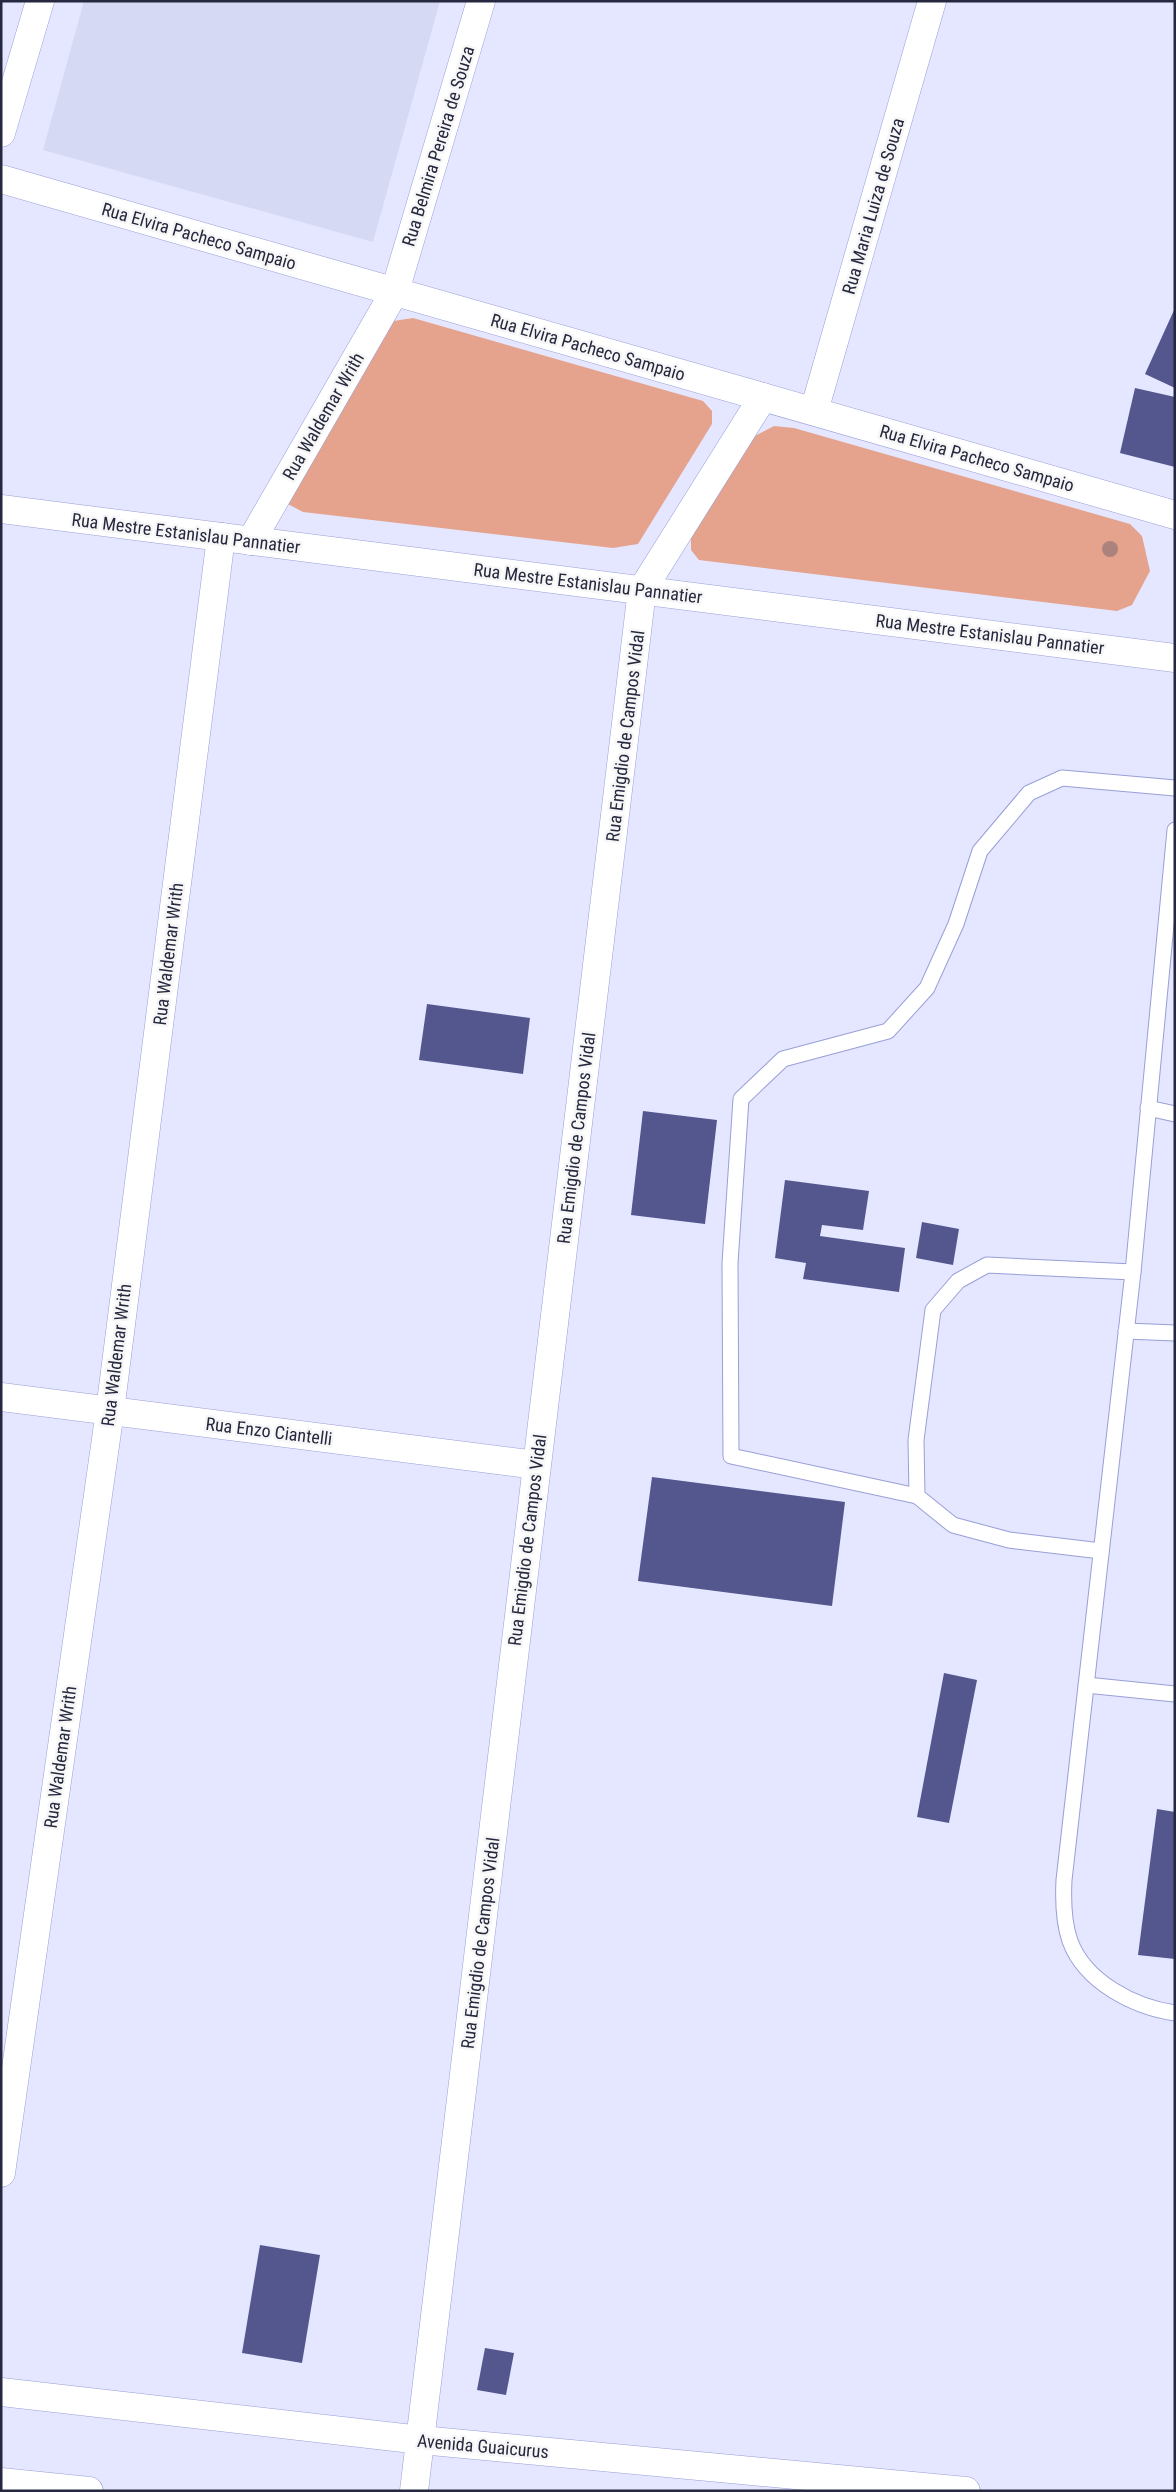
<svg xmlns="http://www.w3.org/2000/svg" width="1176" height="2492" viewBox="0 0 1176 2492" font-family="'Roboto Condensed',sans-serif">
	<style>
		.built { fill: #d5d9f3 }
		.green { fill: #e5a38d }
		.building { fill: #53578e }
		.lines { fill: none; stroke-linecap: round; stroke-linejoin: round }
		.lane-casing { stroke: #999fd7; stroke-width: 17 }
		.street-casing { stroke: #999fd7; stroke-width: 29 }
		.secondary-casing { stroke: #999fd7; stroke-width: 29 }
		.lane { stroke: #fff; stroke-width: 15 }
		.street { stroke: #fff; stroke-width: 28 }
		.secondary { stroke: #fff; stroke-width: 28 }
		.tree { fill: #ac827d }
		.labels { text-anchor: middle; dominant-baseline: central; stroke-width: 5; stroke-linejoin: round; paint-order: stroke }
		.street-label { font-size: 18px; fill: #25283e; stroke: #f6f6f6 }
	</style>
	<rect width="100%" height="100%" fill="#e4e7ff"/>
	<polygon class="built" points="84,1 440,1 373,242 43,150"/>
	<g class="green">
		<polygon points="413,318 703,401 712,411 712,424 638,544 613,548 303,512 286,503 387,322"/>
		<polygon points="774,426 794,428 1130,524 1142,536 1150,571 1132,605 1117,611 699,560 691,550 691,535 753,437"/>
	</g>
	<g class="building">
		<polygon points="1175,308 1175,388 1145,374"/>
		<polygon points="1135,388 1175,397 1175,467 1120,453"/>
		<polygon points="427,1004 530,1018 523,1074 419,1060"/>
		<polygon points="643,1111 717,1120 705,1224 631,1215"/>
		<polygon points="785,1180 869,1191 863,1230 822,1225 820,1236 905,1248 899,1292 803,1279 806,1263 775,1258"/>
		<polygon points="922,1222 959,1229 953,1265 916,1258"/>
		<polygon points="652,1477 845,1502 832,1606 638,1581"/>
		<polygon points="944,1673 977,1680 949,1823 917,1817"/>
		<polygon points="1157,1809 1175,1812 1175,1959 1138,1955"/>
		<polygon points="260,2245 320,2255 302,2363 242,2353"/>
		<polygon points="485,2348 514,2353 506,2395 477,2390"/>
	</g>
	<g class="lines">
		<defs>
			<g id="lane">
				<path d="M1175,830L1133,1272L1064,1880C1063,1900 1063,1921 1070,1941C1085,1982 1134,2007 1175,2013"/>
				<polyline points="1148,1108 1175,1114"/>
				<polyline points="1126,1331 1175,1333"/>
				<polyline points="917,1496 731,1456 730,1263 741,1099 783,1059 888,1031 927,988 956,924 980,851 1029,793 1062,778 1175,788"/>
				<polyline points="1101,1551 1009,1540 953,1525 917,1496 916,1440 933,1310 958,1281 987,1265 1133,1272"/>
				<polyline points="1086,1685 1175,1694"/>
			</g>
			<g id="street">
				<polyline points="1,133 40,1"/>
				<polyline points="1,179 1175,515"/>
				<polyline points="814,411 932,1"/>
				<polyline points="251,541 395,291 481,1"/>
				<polyline points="1,1397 536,1465"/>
				<polyline points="1,2173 110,1411 221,537"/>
				<polyline points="414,2491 642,590 763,397"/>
			</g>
			<g id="secondary">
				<polyline points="1,509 1175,658"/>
				<polyline points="1,2392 421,2440 966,2491"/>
				<polyline points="1,2482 89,2491"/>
			</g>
		</defs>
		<use href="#lane" class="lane-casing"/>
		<use href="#street" class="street-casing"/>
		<use href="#secondary" class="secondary-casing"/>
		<use href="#lane" class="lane"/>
		<use href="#street" class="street"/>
		<use href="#secondary" class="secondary"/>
	</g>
	<circle class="tree" cx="1110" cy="549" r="8"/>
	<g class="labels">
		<g class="street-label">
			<text transform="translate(438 146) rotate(-73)">Rua Belmira Pereira de Souza</text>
			<text transform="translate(873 206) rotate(-74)">Rua Maria Luiza de Souza</text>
			<text transform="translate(199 236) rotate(16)">Rua Elvira Pacheco Sampaio</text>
			<text transform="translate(588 347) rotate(16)">Rua Elvira Pacheco Sampaio</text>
			<text transform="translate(323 416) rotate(-60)">Rua Waldemar Writh</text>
			<text transform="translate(977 458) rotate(16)">Rua Elvira Pacheco Sampaio</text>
			<text transform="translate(186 533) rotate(7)">Rua Mestre Estanislau Pannatier</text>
			<text transform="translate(588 583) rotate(7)">Rua Mestre Estanislau Pannatier</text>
			<text transform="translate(990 634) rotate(7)">Rua Mestre Estanislau Pannatier</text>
			<text transform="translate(625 736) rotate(-83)">Rua Emigdio de Campos Vidal</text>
			<text transform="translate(168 954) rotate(-83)">Rua Waldemar Writh</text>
			<text transform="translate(576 1138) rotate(-83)">Rua Emigdio de Campos Vidal</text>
			<text transform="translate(116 1355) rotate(-83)">Rua Waldemar Writh</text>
			<text transform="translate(269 1431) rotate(7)">Rua Enzo Ciantelli</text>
			<text transform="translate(527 1540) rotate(-83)">Rua Emigdio de Campos Vidal</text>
			<text transform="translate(60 1757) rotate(-82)">Rua Waldemar Writh</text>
			<text transform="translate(480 1943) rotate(-83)">Rua Emigdio de Campos Vidal</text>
			<text transform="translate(483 2446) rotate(5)">Avenida Guaicurus</text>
		</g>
	</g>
	<rect width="1176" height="2492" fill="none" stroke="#25283e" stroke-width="5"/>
</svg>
